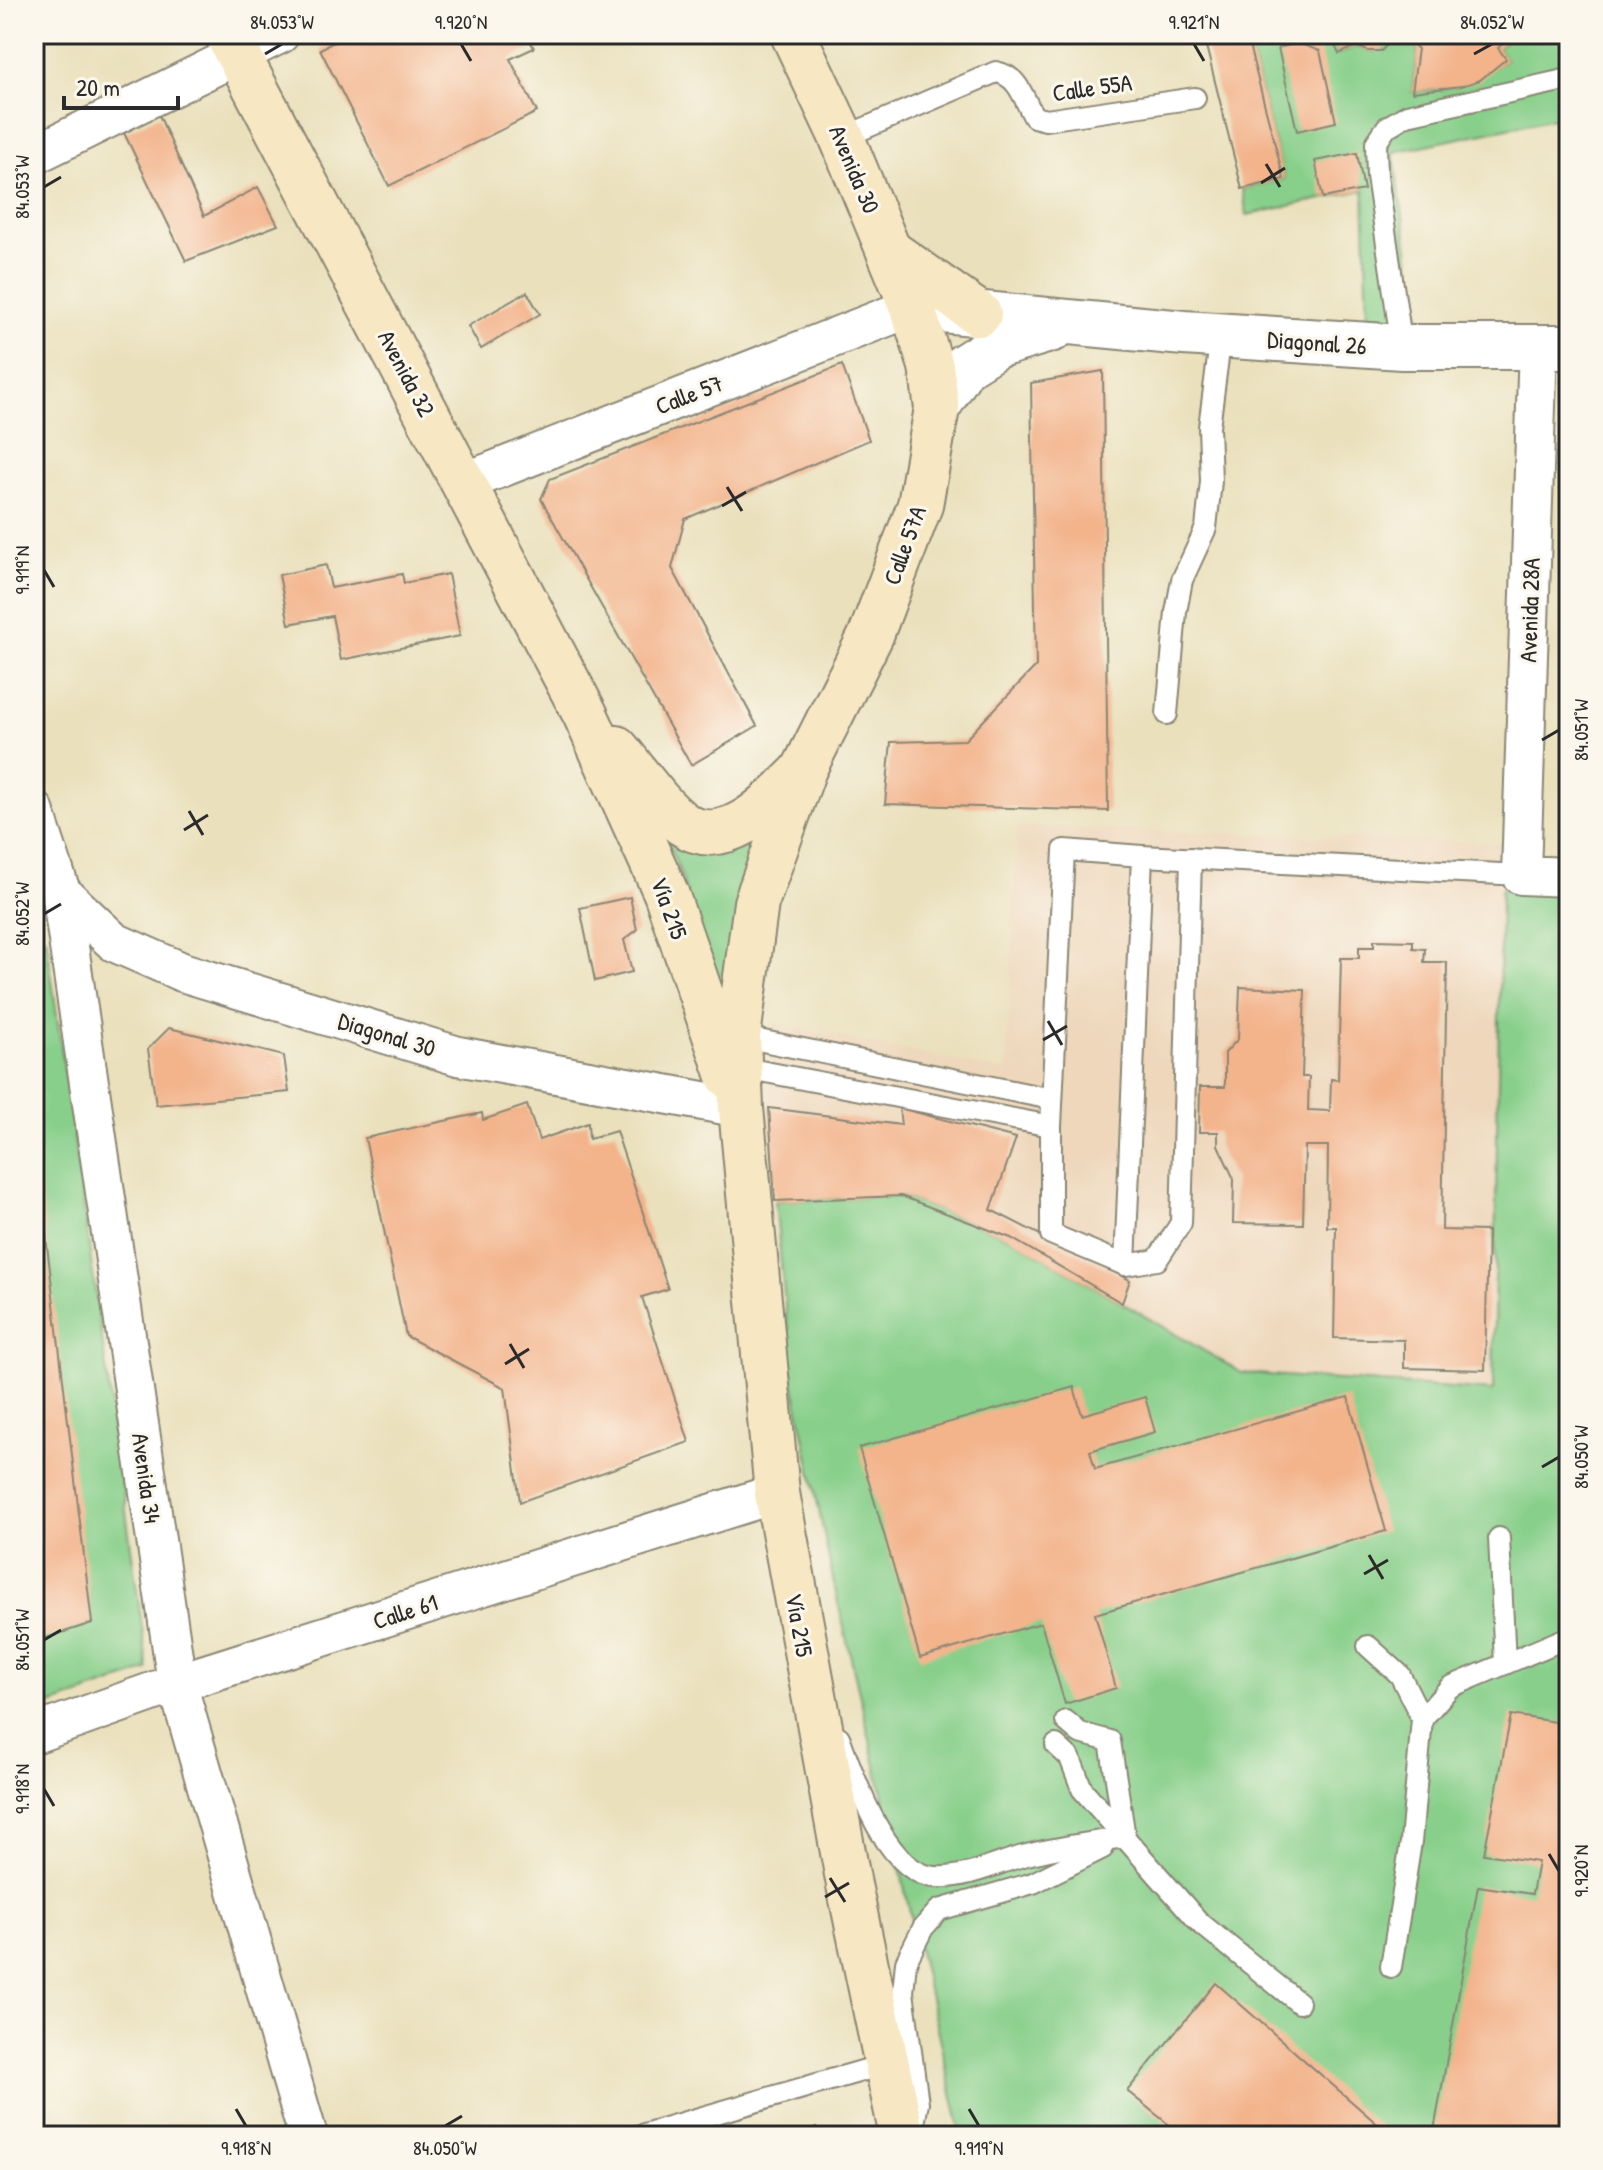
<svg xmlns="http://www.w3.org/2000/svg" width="1603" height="2170" viewBox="0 0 1603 2170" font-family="'Patrick Hand',sans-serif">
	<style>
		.built { fill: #eed7bb }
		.green { fill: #87cf8a; stroke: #597d5a; stroke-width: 2 }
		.building { fill: #f3b48c }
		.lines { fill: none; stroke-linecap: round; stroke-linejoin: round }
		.service-casing { stroke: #8a8674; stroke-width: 24 }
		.minor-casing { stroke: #8a8674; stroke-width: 42 }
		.tertiary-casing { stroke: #8a8674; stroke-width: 48 }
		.secondary-casing { stroke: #8a8674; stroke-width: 48 }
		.service { stroke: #fff; stroke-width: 20 }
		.minor { stroke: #fff; stroke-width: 38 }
		.tertiary { stroke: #fff; stroke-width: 44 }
		.secondary { stroke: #f7e8c3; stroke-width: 44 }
		.ticks { fill: none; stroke: #2b2b2b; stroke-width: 3 }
		.labels { text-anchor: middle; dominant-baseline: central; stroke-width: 6; stroke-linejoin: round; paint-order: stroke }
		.street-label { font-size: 24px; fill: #2b2b2b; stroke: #fbf7ec }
		.neatline { fill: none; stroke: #2b2b2b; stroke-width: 3 }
		.ticks-label { font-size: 20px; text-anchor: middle; fill: #2b2b2b }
	</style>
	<rect width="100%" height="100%" fill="#fbf7ec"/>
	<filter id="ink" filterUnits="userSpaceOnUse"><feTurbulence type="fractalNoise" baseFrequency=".0125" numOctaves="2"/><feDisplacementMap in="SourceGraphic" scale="16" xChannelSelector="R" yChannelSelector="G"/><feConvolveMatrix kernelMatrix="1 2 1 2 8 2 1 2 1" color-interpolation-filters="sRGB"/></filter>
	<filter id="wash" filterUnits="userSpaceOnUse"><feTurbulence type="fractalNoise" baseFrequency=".006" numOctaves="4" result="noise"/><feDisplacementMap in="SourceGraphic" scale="32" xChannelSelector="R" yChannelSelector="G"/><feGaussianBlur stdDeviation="1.8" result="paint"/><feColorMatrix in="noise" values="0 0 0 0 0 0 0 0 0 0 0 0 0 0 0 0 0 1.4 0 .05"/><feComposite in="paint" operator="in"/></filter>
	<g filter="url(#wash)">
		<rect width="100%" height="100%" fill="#eae0bc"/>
		<polygon class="built" points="1017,826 1502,843 1493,1391 1242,1373 1011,1238 901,1196 901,1125 769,1108 773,1022 1006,1072"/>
		<g class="green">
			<path d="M1246,34H1333L1330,36L1339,54L1356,46C1384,59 1382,44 1402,34L1418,49L1412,92C1455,88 1472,86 1506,59L1498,48L1512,34H1569V115L1393,152L1418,314L1368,320L1364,190L1247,215L1242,189L1284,179Z"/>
			<polygon points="653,806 759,826 726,1029 681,875"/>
			<polygon points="1501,889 1569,890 1569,2136 962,2136 835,1589 792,1377 775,1201 901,1196 1011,1238 1242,1373 1493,1391"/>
			<polygon points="46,937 148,1670 34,1711 34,939"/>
		</g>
		<g id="blocks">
			<g class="building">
				<polygon points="350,34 527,34 534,48 510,59 537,112 389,186 320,49"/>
				<polygon points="1203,34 1246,34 1284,179 1242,189"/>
				<polygon points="1333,34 1398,34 1381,51 1368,51 1356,46 1339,54 1330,36"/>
				<polygon points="1402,34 1512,34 1498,48 1506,59 1480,80 1462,86 1412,92 1418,49"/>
				<polygon points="1298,43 1320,51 1336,122 1297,131 1278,48"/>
				<polygon points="159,115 204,216 258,187 278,225 186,261 124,133"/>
				<polygon points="1357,153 1364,190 1323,198 1315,161"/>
				<polygon points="527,292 540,314 481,349 468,326"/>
				<polygon points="842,365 869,440 685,519 672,568 757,726 691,765 541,499 550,479"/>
				<polygon points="1103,371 1108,811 885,804 891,742 965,740 1036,666 1031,383"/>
				<polygon points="326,565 331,588 402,574 404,583 448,574 460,636 341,660 332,616 289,624 279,575"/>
				<polygon points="630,897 637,930 624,940 632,972 595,981 580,908"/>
				<polygon points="1374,940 1413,941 1413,948 1425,949 1424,962 1447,962 1442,1230 1488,1231 1485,1370 1404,1368 1404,1340 1334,1338 1336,1227 1327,1227 1328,1146 1305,1146 1303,1224 1233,1223 1234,1179 1218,1145 1218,1132 1199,1132 1200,1087 1225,1087 1225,1053 1238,1039 1240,987 1305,990 1302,1077 1309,1077 1308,1110 1330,1111 1331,1079 1338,1080 1341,958 1359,958 1359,947 1374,947"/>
				<polygon points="169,1028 284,1056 289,1092 156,1105 148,1049"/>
				<polygon points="527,1105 539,1140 588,1123 589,1139 616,1131 668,1289 642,1297 689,1442 520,1502 505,1388 406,1336 365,1138 482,1113 483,1120"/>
				<polygon points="769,1108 901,1125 899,1108 1016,1138 991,1210 1130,1280 1122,1303 1011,1238 901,1196 775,1201"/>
				<polygon points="34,1136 92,1623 34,1642"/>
				<polygon points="1074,1387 1082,1415 1145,1397 1155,1432 1090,1451 1095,1469 1348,1397 1386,1531 1095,1614 1116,1688 1065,1704 1041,1623 920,1658 859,1448"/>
				<polygon points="1511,1715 1569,1724 1569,1882 1564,1899 1569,1900 1569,2136 1433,2136 1478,1886 1532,1894 1538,1862 1484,1854"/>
				<polygon points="1216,1983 1391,2136 1183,2136 1127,2091"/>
				<polygon points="817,2128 820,2136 789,2136 789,2135"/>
			</g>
		</g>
	</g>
	<g filter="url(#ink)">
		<use href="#blocks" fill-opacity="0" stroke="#8a8674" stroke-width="2"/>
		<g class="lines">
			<defs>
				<g id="service">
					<path d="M842,138L996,72C1019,76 1023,98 1034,117L1046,120L1195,98"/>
					<polyline points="1402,347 1377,176 1376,143 1387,127 1407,115 1569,79"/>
					<polyline points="1167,714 1176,612 1182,580 1206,528 1211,481 1209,427 1221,335"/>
					<polygon points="1064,850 1142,856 1125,1265 1051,1234 1051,1126"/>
					<polyline points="1142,856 1521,875"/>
					<polyline points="738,1036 1052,1099"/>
					<polyline points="739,1067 1051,1126"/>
					<polyline points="1125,1265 1157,1260 1181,1223 1191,858"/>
					<polyline points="1499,1538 1505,1664"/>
					<polyline points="1368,1646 1400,1675 1422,1719 1411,1842 1391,1967"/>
					<polyline points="1422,1719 1450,1687 1569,1637"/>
					<polyline points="1066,1721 1080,1733 1110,1741 1125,1837"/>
					<path d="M839,1737C854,1775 885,1874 935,1877C966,1879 994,1864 1023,1856C1056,1847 1091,1843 1125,1837"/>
					<polyline points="1056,1745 1070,1758 1082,1789 1199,1922 1299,2003"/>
					<polyline points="913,2129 918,2103 903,1992 906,1962 923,1928 939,1910 1033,1883 1103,1848"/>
					<polyline points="637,2136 886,2064"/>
				</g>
				<g id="minor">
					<polyline points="34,155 280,34"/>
					<polyline points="1538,344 1521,875 1569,877"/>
					<polyline points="465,482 912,307"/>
					<polyline points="34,810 61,892 177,1683 308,2136"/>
					<polyline points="61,892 114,942 182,972 458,1056 741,1108"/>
					<polyline points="34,1734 177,1683 777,1493"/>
				</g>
				<g id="tertiary">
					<polyline points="942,310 1184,333 1402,347 1569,347"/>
					<polyline points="937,408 964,366 996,346 1053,329"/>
				</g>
				<g id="secondary">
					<polyline points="227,34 585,714 666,893 729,1076"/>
					<polyline points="793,34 842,138 912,307 931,366 937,408 920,505 871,635 804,769 756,903 738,1036 741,1108 777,1493 849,1885 902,2136"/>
					<polyline points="889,251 979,314"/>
					<path d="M616,748C635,770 660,808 683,824C726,853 773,801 800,774"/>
				</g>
			</defs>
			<use href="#service" class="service-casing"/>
			<use href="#minor" class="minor-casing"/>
			<use href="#tertiary" class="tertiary-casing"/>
			<use href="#secondary" class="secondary-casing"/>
			<use href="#service" class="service"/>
			<use href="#minor" class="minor"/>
			<use href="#tertiary" class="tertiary"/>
			<use href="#secondary" class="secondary"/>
		</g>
	</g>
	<path class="ticks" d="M461,44L471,61M1194,44L1204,61M265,54L282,44M1474,54L1492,44M1266,164L1280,187M1261,183L1285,168M44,187L61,177M727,487L742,511M722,506L746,492M44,570L54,587M1542,740L1559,730M189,811L203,835M184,830L208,815M44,914L61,904M1048,1021L1062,1045M1043,1040L1067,1026M510,1344L524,1368M505,1364L529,1349M1542,1467L1559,1457M1369,1555L1383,1579M1364,1574L1388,1560M44,1640L61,1630M44,1789L54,1806M1549,1854L1559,1871M830,1878L845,1902M825,1897L849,1883M236,2109L246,2126M969,2109L979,2126M445,2126L462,2116"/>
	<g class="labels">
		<g class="street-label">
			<text transform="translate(1092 87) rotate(-8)">Calle 55A</text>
			<text transform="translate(855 169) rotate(67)">Avenida 30</text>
			<text transform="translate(1317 342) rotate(4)">Diagonal 26</text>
			<text transform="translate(407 373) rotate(62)">Avenida 32</text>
			<text transform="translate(689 394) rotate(-21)">Calle 57</text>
			<text transform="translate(904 545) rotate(-70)">Calle 57A</text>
			<text transform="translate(1529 610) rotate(-88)">Avenida 28A</text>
			<text transform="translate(670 908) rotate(70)">Vía 215</text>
			<text transform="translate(387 1034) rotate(17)">Diagonal 30</text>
			<text transform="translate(147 1478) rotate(82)">Avenida 34</text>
			<text transform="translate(405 1611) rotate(-18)">Calle 61</text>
			<text transform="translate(800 1625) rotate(80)">Vía 215</text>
		</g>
	</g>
	<rect width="1603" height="2170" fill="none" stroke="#fbf7ec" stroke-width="88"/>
	<path d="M64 96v12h114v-12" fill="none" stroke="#2b2b2b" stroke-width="4"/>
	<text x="76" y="96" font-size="24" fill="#2b2b2b" stroke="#fbf7ec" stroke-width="6" paint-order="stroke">20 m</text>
	<rect x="44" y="44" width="1515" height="2082" class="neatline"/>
	<g class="ticks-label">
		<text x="282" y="29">84.053°W</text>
		<text x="461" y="29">9.920°N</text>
		<text x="1194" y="29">9.921°N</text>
		<text x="1492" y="29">84.052°W</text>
		<text transform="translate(22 187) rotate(-90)" y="7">84.053°W</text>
		<text transform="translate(22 570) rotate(-90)" y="7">9.919°N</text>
		<text transform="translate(1581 730) rotate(-90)" y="7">84.051°W</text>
		<text transform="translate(22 914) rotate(-90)" y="7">84.052°W</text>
		<text transform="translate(1581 1457) rotate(-90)" y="7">84.050°W</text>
		<text transform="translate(22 1640) rotate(-90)" y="7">84.051°W</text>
		<text transform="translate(22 1789) rotate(-90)" y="7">9.918°N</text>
		<text transform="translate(1581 1871) rotate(-90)" y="7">9.920°N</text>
		<text x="246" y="2155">9.918°N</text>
		<text x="445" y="2155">84.050°W</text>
		<text x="979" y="2155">9.919°N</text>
	</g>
</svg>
